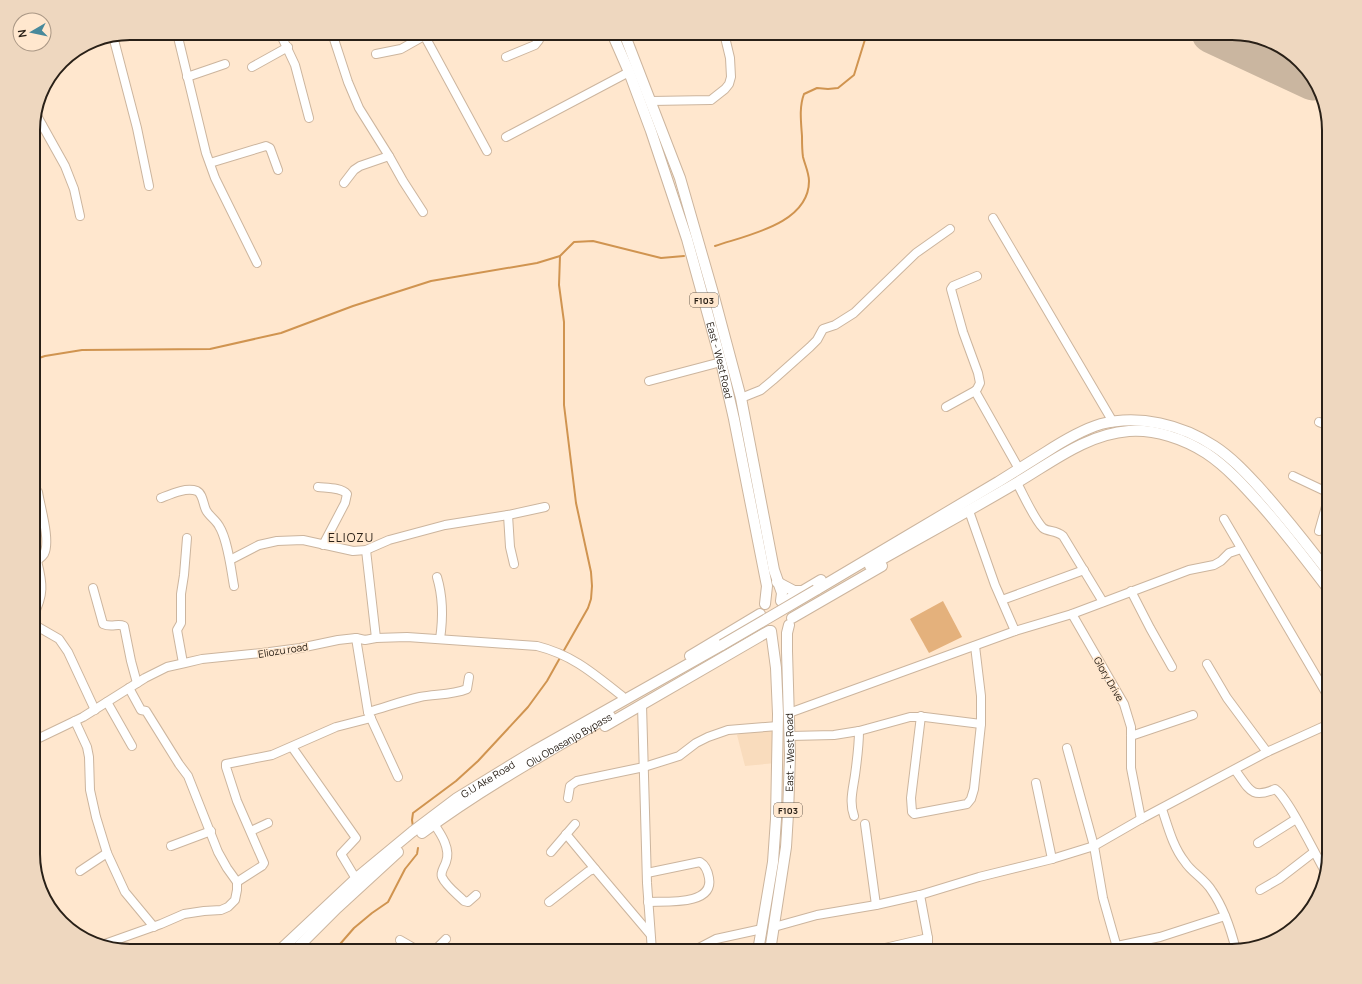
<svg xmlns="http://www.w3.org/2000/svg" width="1362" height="984" viewBox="0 0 1362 984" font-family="Manrope,sans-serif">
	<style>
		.built { fill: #f9dcbd }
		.green { fill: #e4b17c }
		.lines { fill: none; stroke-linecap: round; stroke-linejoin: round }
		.stream { stroke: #d09450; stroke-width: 2 }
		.runway { stroke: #cab6a0; stroke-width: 41 }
		.minor-casing { stroke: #ccb59e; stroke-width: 10 }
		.major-casing { stroke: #ccb59e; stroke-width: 12 }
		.minor { stroke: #fff; stroke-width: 8 }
		.major { stroke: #fff; stroke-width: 10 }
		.major-bridge-casing { stroke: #ccb59e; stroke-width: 12; stroke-linecap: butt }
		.major-bridge { stroke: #fff; stroke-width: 10 }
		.labels { text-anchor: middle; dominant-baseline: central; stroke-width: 3; stroke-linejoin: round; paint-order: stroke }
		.shield { fill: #ffe7ce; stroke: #695c4e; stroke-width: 1 }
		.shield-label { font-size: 9px; font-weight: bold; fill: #292017 }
		.street-label { font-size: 10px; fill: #292017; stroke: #ffe7ce }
		.quarter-label { font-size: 12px; letter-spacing: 1px; fill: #292017; stroke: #ffe7ce }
		.rim { fill: none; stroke: #292017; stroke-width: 2 }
	</style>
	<rect width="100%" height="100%" fill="#ffe7ce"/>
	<polygon class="built" points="775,728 776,763 745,766 737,735 745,731"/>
	<polygon class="green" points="943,601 962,637 929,653 910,619"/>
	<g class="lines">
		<g class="stream">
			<path d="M715,246C747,235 809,224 809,181C809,173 805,165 803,157C802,150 802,143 802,136C801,122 799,107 804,94L817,88L828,89L838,88L854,75L867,33"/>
			<polyline points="33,360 45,356 82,350 210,349 281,333 353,306 431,281 537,263 560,256"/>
			<polyline points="563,652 588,608 591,599 592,586 591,572 576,503 564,405 564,322 559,285 560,256 574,242 593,241 661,258 684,256"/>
			<polyline points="413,827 412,820 413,813 456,781 478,761 528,707 547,681 561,656"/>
			<polyline points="334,951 354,928 372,913 388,902 405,869 417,854 418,848"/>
		</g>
		<polyline class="runway" points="1212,33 1313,80"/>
		<defs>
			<g id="minor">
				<polyline points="177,33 206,153 215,178 257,263"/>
				<polyline points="280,33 295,65 309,118"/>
				<polyline points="332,33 348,82 359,108 389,156 403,181 423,212"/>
				<polyline points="423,33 487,151"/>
				<polyline points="113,36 137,128 149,186"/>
				<polyline points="376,54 401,49 424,36"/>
				<polyline points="506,57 535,45 539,40 537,33"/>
				<polyline points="252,67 288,47"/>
				<polyline points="187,77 225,64"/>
				<polyline points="651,101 711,100 725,89 729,84 731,77 730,58 724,33"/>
				<polyline points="36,114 65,166 74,189 80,216"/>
				<polyline points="33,128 42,125"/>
				<polyline points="506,137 629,72"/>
				<polyline points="210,163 266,146 270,148 278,170"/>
				<polyline points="344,183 354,170 360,166 389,156"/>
				<polyline points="993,218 1113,422"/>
				<polyline points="649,381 721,362"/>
				<polyline points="975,391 977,389 980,383 978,373 963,332 951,289 953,286 977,276"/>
				<polyline points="741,398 761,390 773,380 810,347 817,340 823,329 835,325 854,313 916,253 950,229"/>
				<polyline points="946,407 975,391 1019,469"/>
				<polyline points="1319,422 1329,426"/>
				<polyline points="1293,476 1329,493"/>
				<path d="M1017,483C1023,494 1034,519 1043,528C1048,532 1056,530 1063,536L1103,602"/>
				<path d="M318,487C326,488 341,487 347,494L345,503L323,545"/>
				<path d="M161,498C171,494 186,487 197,491C203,494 203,504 206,510C209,516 216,520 219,526C228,540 231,570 234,586"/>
				<polyline points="969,511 995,585 1015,631"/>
				<polyline points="508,515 545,507"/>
				<polyline points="1224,519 1329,698"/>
				<polyline points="1319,531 1329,496"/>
				<polyline points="366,550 376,638"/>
				<polyline points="230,560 259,545 277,541 303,540 353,551 366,550 389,540 445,525 508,515 510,547 514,564"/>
				<path d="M33,562L37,561C39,559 42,557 44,554C51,541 40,506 38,492"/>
				<path d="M437,577C443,597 443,619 440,639"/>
				<path d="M93,588L103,624C112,628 117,623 124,626L131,661L137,683"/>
				<polyline points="1131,591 1150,628 1172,667"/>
				<polyline points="1002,600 1084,570"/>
				<polyline points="1072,614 1124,704 1131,727 1131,768 1141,819"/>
				<path d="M33,616C44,595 43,584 37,561"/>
				<polyline points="33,624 59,639 68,652 95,710"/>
				<polyline points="356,638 368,712 398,777"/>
				<polyline points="183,663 177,630 181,623 181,594 184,575 187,538"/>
				<polyline points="1207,664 1227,698 1267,752"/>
				<polyline points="107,702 132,746"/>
				<polyline points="642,705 647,883 652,951"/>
				<path d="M368,712C386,707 402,701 420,697C436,694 452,695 467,689L469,677"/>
				<polyline points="789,713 1015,631 1072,614 1189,570 1214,565 1221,561 1229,553 1241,549"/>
				<polyline points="921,716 911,798 912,812 914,814 967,804 971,799 974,789 981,724 981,696 975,646"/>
				<polyline points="75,721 87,747 89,757 90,790 96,817 107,853 125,892 154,927"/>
				<polyline points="790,736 834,735 859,731 910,717 925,717 981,724"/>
				<polyline points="1131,736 1193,715"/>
				<path d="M33,741L83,717L145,678L167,667L185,663L202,659L262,653L300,648L338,640L356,638L365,640L376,638L407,637L537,646C573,655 594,674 622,696"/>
				<polyline points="292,747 356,838 341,854 356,879"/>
				<polyline points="1067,748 1094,846 1103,898 1118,951"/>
				<path d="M1235,770C1249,788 1250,800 1275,789C1288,797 1316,856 1326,873"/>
				<polyline points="1036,783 1052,859"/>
				<polyline points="568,798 570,786 577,781 644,767 679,756 696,743 708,737 728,730 778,726"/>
				<path d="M1162,809C1168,827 1173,847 1185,862C1191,872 1205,879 1212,891C1224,908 1231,930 1236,950"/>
				<path d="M854,816C849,802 853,789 855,775C857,760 859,746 859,731"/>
				<path d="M434,824C441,834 451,849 446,862C444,868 440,872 442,877C446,886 457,894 464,901L468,902L476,895"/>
				<polyline points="865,824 876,905"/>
				<polyline points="251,831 268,823"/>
				<polyline points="566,834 595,869"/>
				<polyline points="1258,843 1296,819"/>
				<polyline points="171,846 211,831"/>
				<polyline points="551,852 575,824"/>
				<polyline points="80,871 107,853"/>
				<path d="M647,873L700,862C705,865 708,872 709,878C714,906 665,901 648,902"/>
				<polyline points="237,882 262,866 264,863 237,801 226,767 226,764 272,755 336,727 371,718"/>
				<polyline points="1260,890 1279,879 1314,852"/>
				<polyline points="920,895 928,938 928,951"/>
				<polyline points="549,902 589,871 595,869 650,934"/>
				<polyline points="774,927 817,915 876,905 920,895 979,877 1052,859 1094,846 1141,819 1267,752 1329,724"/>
				<polyline points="400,940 419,951"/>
				<polyline points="1265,943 1278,939"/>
				<polyline points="99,946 161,924 184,914 204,911 221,910 228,907 235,900 237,890 237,882 227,868 218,852 188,776 179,764 146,711 141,710 129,688"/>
				<polyline points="1117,946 1160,937 1225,916"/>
				<polyline points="434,951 446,939"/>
				<polyline points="693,951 716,939 762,929"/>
				<polyline points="872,951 928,938"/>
			</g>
			<g id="major">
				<path id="s1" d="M612,33L629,72L651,131L687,239L721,362L734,419L765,576L767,586L765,604"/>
				<polyline points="624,33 680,178 713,293 741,398 774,570 782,593 781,601"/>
				<path d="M870,566C919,538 969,511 1018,482C1052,462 1087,434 1129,431C1155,429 1184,439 1206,453C1227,467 1244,486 1261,505C1285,532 1307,561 1329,590"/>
				<polyline points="777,582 794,591 803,591"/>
				<path d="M816,590C876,554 938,518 998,482C1014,472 1030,462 1046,452C1063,441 1081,430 1101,424C1139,414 1182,425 1214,446C1231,457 1245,472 1258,486C1283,514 1306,543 1329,573"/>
				<polyline points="784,602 821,580"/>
				<polyline points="792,618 882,566"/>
				<polyline points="690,656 760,614"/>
				<polyline points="605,726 769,631"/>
				<path id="s2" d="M422,833C481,789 546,753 610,716"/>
				<path id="s3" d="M279,951L360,875L412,832L457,798L534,751L722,645"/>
				<polyline points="294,951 337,908 398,852"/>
				<polyline points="758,951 773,862 776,819 778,714 776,668 771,631"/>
				<path id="s4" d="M770,951L786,847L788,814L790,755L787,651V633L789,625"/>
			</g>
		</defs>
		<use href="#minor" class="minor-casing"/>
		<use href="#major" class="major-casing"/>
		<use href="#minor" class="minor"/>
		<use href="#major" class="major"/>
		<defs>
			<polyline id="major-bridge" points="722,645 816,590"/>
		</defs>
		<use href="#major-bridge" class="major-bridge-casing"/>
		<use href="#major-bridge" class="major-bridge"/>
	</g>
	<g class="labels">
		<g class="shield">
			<rect x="690" y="293" width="28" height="14" rx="3"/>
			<rect x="774" y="803" width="28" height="14" rx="3"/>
		</g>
		<g class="shield-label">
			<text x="704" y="300">F103</text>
			<text x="788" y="810">F103</text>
		</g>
		<g class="street-label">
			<text stroke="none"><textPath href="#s1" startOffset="345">East - West Road</textPath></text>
			<text transform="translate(283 650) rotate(-9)">Eliozu road</text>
			<text transform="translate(1109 679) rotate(60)">Glory Drive</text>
			<text stroke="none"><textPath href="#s2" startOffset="174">Olu Obasanjo Bypass</textPath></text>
			<text stroke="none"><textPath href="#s4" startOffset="200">East - West Road</textPath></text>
			<text stroke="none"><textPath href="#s3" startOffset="271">G.U Ake Road</textPath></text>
		</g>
		<g class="quarter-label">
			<text x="351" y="537">ELIOZU</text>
		</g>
	</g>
	<path d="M0 0H1362V984H0ZM130 40H1232A90 90 0 0 1 1322 130V854A90 90 0 0 1 1232 944H130A90 90 0 0 1 40 854V130A90 90 0 0 1 130 40Z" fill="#eed7bf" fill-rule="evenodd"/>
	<path class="rim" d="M130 40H1232A90 90 0 0 1 1322 130V854A90 90 0 0 1 1232 944H130A90 90 0 0 1 40 854V130A90 90 0 0 1 130 40Z"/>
	<g transform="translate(32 32) rotate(261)"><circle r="19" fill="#ffe7ce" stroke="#a99785"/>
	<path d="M0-3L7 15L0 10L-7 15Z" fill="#48899b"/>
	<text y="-6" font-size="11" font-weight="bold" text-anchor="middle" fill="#292017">N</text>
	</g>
</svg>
